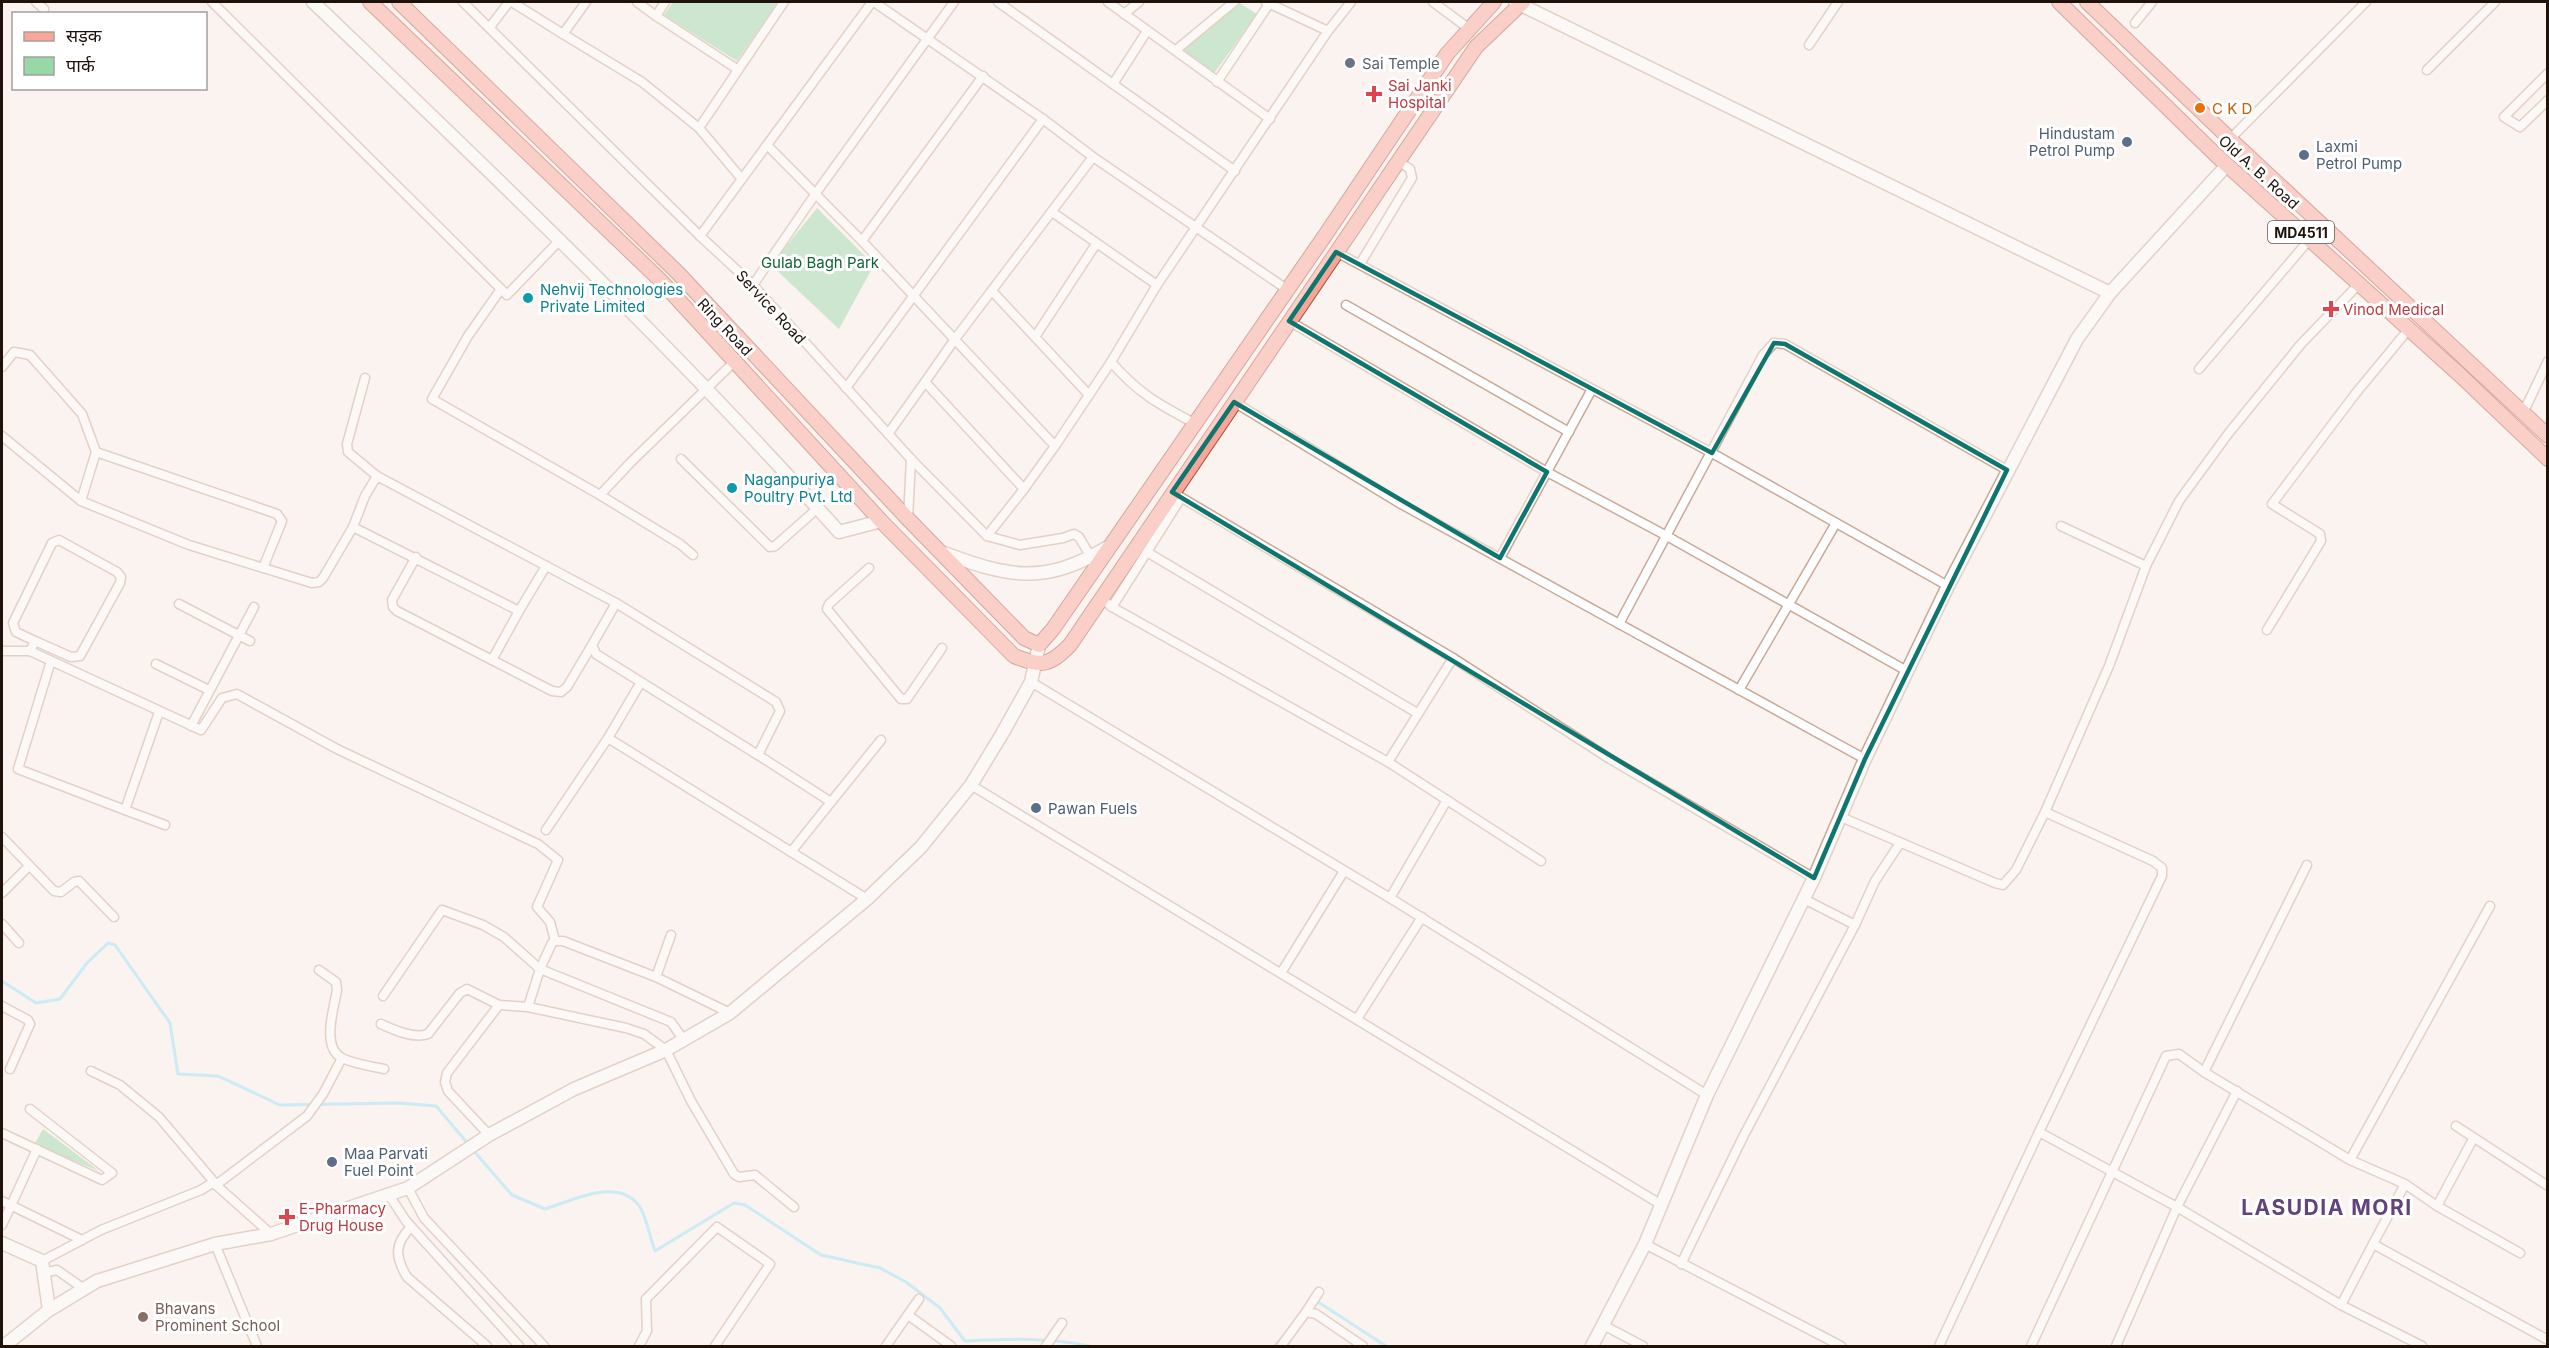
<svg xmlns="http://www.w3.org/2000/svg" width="2549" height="1348" viewBox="0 0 2549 1348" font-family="Inter,'Noto Sans Devanagari',sans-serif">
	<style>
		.green { fill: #97d8a9 }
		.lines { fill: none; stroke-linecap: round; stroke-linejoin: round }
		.stream { stroke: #95e2fd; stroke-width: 3 }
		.street-casing { stroke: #caa995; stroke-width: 11 }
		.secondary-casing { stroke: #caa995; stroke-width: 15 }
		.primary-casing { stroke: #aa4b3a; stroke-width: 16 }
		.street { stroke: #fff; stroke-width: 8 }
		.secondary { stroke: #fff; stroke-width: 12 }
		.primary { stroke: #f9a598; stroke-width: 14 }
		.marked { fill: none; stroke: #0f766e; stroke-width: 4.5; stroke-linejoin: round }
		.worship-dot { fill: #6b7280; stroke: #fff; stroke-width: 2 }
		.health-dot { fill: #e0444e; stroke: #fff; stroke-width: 2 }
		.food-dot { fill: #e8710a; stroke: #fff; stroke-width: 2 }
		.service-dot { fill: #5c6f8a; stroke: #fff; stroke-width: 2 }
		.culture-dot { fill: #0f9aa8; stroke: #fff; stroke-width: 2 }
		.education-dot { fill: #8d6e63; stroke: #fff; stroke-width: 2 }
		.labels { text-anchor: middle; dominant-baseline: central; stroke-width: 6; stroke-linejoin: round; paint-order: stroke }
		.shield { fill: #fff; stroke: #625954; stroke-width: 1.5 }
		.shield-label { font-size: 14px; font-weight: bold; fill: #1e120b }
		.worship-label { font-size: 15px; fill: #5b616d; stroke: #fff; text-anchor: start }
		.health-label { font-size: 15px; fill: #be3a42; stroke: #fff; text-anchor: start }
		.food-label { font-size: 15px; fill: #c56008; stroke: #fff; text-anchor: start }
		.service-label { font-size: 15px; fill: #4e5e75; stroke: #fff; text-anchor: start }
		.street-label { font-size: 15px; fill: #1e120b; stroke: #fff }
		.park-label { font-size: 15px; fill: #106434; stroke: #fff }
		.culture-label { font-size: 15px; fill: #0d838f; stroke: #fff; text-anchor: start }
		.education-label { font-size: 15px; fill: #785e54; stroke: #fff; text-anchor: start }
		.district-label { font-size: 21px; font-weight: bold; letter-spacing: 1.5px; fill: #62437e; stroke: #fff }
	</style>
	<rect width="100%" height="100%" fill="#faf3ef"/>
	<g class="green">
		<polygon points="673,2 778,2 737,61 664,15"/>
		<polygon points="1238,2 1257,14 1212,76 1181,50"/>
		<polygon points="817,208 874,265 839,329 771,265"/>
		<polygon points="43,1129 99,1171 34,1145"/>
	</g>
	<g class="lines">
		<g class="stream">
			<polyline points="2,981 36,1003 60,999 87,963 108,943 115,945 170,1023 178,1074 218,1076 280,1105 398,1103 436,1106 469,1145"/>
			<path d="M473,1150L512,1195L545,1209C573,1200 619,1176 640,1207C647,1219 650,1238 655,1251L734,1203L745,1205L821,1255L880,1268L906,1282L940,1308L965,1341C1006,1339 1049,1337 1089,1346"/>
			<polyline points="1315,1300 1386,1346"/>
			<polyline points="1275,1346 1285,1334"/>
		</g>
		<defs>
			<g id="street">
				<polyline points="36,2 44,9"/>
				<polyline points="212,2 507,295 561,239"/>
				<polyline points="463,2 700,236 753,285 911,459 987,536 1020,545 1063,538 1074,534 1079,537 1091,557"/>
				<polyline points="512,2 563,34 586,2"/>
				<polyline points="637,2 656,16"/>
				<polyline points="665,2 656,16 737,69"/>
				<polyline points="874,2 1043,119 1093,157 1288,290"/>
				<polyline points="998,2 1235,171"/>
				<polyline points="1108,2 1270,119"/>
				<polyline points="1266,2 1328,31"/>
				<polyline points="1433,2 1468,28"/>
				<polyline points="1124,14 1139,2"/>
				<polyline points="2135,23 2152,2"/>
				<polyline points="490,27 509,2"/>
				<polyline points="563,34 642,82 699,128 784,2"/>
				<polyline points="1809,45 1838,2"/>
				<polyline points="1176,50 1234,2"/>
				<polyline points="2427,70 2495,2"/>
				<polyline points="2548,73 2504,117 2520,127 2548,100"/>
				<polyline points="1217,82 1269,4"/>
				<polyline points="1113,84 1147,31"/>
				<polyline points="699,128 741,178"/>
				<polyline points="2230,139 2366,2"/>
				<polyline points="767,145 862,241 1055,446 1111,362 1157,285 1328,31 1351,2"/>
				<polyline points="1052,212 1157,285"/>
				<polyline points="700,236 872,2"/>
				<polyline points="862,241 983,76"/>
				<polyline points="1336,252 1712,453 1948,586"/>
				<polyline points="1360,264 1412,178 1410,169 1397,160"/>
				<polyline points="753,285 816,193 954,2"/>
				<polyline points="501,289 468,336 432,399 600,495 631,462 734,362"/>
				<polyline points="992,291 1089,395"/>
				<polyline points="1346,305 1569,432"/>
				<polyline points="1289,321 1547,472 1665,535 1907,671"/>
				<polyline points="1035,337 1096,244"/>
				<path d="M1111,362C1138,393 1158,404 1194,423"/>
				<polyline points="2,367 14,352 30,355 82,414 96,452"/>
				<polyline points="2199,369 2309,240"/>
				<polyline points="365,378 347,444 348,452 377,476"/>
				<polyline points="846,388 1043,119"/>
				<polyline points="1234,402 1401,504 1865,759"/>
				<polyline points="2523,413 2548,361"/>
				<polyline points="888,434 925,382"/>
				<polyline points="2,436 81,501 96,452 277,514 282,521 263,568"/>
				<polyline points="681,459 770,547 775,546 818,508"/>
				<polyline points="1024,489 1055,446"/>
				<polyline points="1172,492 1453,658 1610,759 1814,878"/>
				<polyline points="600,495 680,544 693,555"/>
				<polyline points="81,501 189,545 312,583 319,582 323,578 353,527"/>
				<polyline points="908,519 911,459"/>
				<polyline points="2061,526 2146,566"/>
				<polyline points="987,536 1024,489 925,382 955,339 1093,157"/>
				<polyline points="1147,552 1417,713"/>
				<polyline points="416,557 392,600 393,607 397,611 492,660 519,611 353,527 365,496 377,476 616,603 776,702 780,711 758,755 831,802 791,852"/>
				<polyline points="1500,558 1592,389"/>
				<polyline points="869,568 829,604 827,609 901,699 907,699 942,648"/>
				<polyline points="1101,598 1112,607 1388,762 1453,658"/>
				<polyline points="616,603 592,645 596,654 758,755"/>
				<polyline points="179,604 250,641"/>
				<polyline points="1112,607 1181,498"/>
				<polyline points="519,611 546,566"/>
				<polyline points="1619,624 1763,355 1774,343 1785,344 2007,470"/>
				<polyline points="2267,630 2321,541 2320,534 2272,504 2356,393 2408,330"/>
				<polyline points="2,651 30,651 201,730 222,698 237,694 337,749 538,844 558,860 537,907 550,922 555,941"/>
				<polyline points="30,651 35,641 16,632 13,623 52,543 59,540 117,572 121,577 120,583 80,656 71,657 35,641"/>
				<polyline points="492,660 552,691 561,692 567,687 592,645"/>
				<polyline points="51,661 18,769 125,810"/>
				<polyline points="156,664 209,690"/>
				<polyline points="1031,682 1390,898 1707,1095"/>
				<polyline points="1739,690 1836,523"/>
				<polyline points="159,712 125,810 165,825"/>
				<polyline points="191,726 254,607"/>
				<polyline points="608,738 641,682"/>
				<polyline points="1388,762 1541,861"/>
				<polyline points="971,785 1660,1204"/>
				<polyline points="831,802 881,740"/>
				<polyline points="1841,817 1995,883 2003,885 2016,870 2045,812 2109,666 2146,566 2179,501 2228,434 2301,344 2359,284"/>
				<polyline points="546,830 608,738 867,899"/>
				<polyline points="2,837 54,891 61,892 74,882 79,881 114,917"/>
				<polyline points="2,893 29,866"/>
				<polyline points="1390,898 1447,800"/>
				<polyline points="1804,899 1855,925"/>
				<polyline points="2,924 19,943"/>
				<path d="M319,970L336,982L337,990C334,1008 321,1047 342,1058C354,1064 370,1066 384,1069"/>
				<polyline points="1281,973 1344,871"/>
				<polyline points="656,977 671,935"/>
				<polyline points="383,996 442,910 483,925 504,937 540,969 671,1022 683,1039"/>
				<polyline points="2,1006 28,1020 30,1024 10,1069"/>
				<polyline points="528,1007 540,969 552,943 555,941 563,941 656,977 730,1013"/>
				<polyline points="1357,1019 1422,917"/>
				<path d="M381,1024C394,1030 414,1039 428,1034L460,993L467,989L499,1005L528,1007L626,1028L644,1034L666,1050L691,1101L734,1174L739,1177L755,1175L794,1207"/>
				<polyline points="91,1071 120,1085 159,1117 214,1182"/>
				<polyline points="2204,1072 2307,865"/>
				<polyline points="2456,1126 2548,1186"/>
				<polyline points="2039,1132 2162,876 2162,868 2153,861 2045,812"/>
				<polyline points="2,1133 102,1180 112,1173 30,1109"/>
				<polyline points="489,1135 448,1091 445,1082 447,1073 499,1005"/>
				<polyline points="2350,1160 2490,906"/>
				<polyline points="216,1185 271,1234"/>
				<polyline points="408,1188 424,1218 544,1346"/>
				<polyline points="389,1195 406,1221 519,1346"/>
				<polyline points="2,1201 82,1240"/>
				<polyline points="2437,1206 2473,1139"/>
				<polyline points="2,1225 37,1149"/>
				<path d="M411,1227C394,1244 395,1257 407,1277L487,1346"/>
				<polyline points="215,1244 257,1346"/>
				<polyline points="1645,1244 1841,1346"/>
				<polyline points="2373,1244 2405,1184"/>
				<polyline points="42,1261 101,1230 201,1190 214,1182 216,1185 307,1116 323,1094 342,1058"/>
				<polyline points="1681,1264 1743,1137 1855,925 1875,881 1900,843"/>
				<polyline points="43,1273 57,1270 84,1289"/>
				<polyline points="2341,1305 2422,1346"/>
				<polyline points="1306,1312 1319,1292"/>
				<polyline points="908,1315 951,1346"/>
				<polyline points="1605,1326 1643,1346"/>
				<polyline points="639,1346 647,1331 646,1299 717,1227 770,1264 715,1346"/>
				<polyline points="886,1346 919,1299"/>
				<polyline points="1046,1346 1062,1323"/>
				<polyline points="1281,1346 1306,1312 1316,1314 1363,1346"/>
				<polyline points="1939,1346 2039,1132 2177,1207 2341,1305 2373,1244 2548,1340"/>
				<polyline points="2031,1346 2166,1056 2179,1054 2204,1072 2350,1160 2405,1184 2437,1206 2520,1253"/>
				<polyline points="2116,1346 2177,1207 2237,1091"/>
			</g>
			<g id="secondary">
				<path d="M313,2C493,174 673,346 839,532L881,521"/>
				<polyline points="1515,2 2110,293"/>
				<path d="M941,552C1009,577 1043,586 1108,547"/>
				<polyline points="2,1243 42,1261 49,1310"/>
				<polyline points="4,1346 49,1310 97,1281 215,1244 271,1234 408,1188 489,1135 574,1089 666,1050 730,1013 867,899 921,847 971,785 1002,734 1031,682 1039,645"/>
				<polyline points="1592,1346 1645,1244 1707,1095 1814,878 1865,759 1948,586 2077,339 2110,293 2227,165"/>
			</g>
			<g id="primary">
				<path d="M370,2L660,280L881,521L1014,656C1042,667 1049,666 1070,645L1476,47L1523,2"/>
				<polyline points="399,2 678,273 908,519 1024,638 1039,645 1053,629 1326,234 1447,54 1494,2"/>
				<polyline points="2059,2 2217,156 2461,376 2548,459"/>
				<polyline points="2087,2 2230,139 2548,436"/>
			</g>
		</defs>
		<use href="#street" class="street-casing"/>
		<use href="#secondary" class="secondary-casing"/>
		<use href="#primary" class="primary-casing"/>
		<use href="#street" class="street"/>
		<use href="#secondary" class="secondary"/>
		<use href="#primary" class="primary"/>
	</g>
	<path d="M0 0H2549V1348H0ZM1336,252L1712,453L1774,343L1785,344L2007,470L1865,759L1814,878L1172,492L1234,402L1500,558L1547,472L1289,321Z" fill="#faf3ef" fill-opacity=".55" fill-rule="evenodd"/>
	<path class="marked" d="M1336,252L1712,453L1774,343L1785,344L2007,470L1865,759L1814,878L1172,492L1234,402L1500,558L1547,472L1289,321Z"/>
	<circle class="worship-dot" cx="1350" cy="63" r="6"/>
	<g class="health-dot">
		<path d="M1371 85h6v6h6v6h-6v6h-6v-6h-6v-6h6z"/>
		<path d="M2328 300h6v6h6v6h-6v6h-6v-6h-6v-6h6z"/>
		<path d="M284 1208h6v6h6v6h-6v6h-6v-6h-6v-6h6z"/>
	</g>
	<circle class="food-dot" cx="2200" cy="108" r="6"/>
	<g class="service-dot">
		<circle cx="2127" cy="142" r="6"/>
		<circle cx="2304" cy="155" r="6"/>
		<circle cx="1036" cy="808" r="6"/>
		<circle cx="332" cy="1162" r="6"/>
	</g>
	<g class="culture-dot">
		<circle cx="528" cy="298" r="6"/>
		<circle cx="732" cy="488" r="6"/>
	</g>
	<circle class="education-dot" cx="143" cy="1317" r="6"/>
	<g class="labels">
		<rect class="shield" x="2268" y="221" width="66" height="22" rx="4.5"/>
		<g class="shield-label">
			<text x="2301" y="232">MD4511</text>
		</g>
		<g class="worship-label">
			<text x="1362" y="63">Sai Temple</text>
		</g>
		<g class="health-label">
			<text x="1388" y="85">Sai Janki<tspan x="1388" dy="17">Hospital</tspan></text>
			<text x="2343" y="309">Vinod Medical</text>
			<text x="299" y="1208">E-Pharmacy<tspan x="299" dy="17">Drug House</tspan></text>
		</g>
		<g class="food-label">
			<text x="2212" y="108">C K D</text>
		</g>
		<g class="service-label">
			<text x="2115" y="133" text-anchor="end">Hindustam<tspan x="2115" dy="17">Petrol Pump</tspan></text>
			<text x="2316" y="146">Laxmi<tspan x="2316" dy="17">Petrol Pump</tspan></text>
			<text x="1048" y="808">Pawan Fuels</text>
			<text x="344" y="1153">Maa Parvati<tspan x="344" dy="17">Fuel Point</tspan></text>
		</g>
		<g class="street-label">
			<text transform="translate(2259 172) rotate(42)">Old A. B. Road</text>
			<text transform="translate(771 307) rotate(47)">Service Road</text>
			<text transform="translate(725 327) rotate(47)">Ring Road</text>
		</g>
		<g class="park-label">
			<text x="820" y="262">Gulab Bagh Park</text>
		</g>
		<g class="culture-label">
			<text x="540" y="289">Nehvij Technologies<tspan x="540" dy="17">Private Limited</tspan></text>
			<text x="744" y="479">Naganpuriya<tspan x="744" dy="17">Poultry Pvt. Ltd</tspan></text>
		</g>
		<g class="education-label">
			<text x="155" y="1308">Bhavans<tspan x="155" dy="17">Prominent School</tspan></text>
		</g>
		<g class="district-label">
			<text x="2327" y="1207">LASUDIA MORI</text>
		</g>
	</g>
	<rect width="2549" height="1348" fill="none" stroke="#1e120b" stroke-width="6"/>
	<rect x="12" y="12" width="195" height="78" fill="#ffffff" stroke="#a5a09d" stroke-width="1.5"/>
	<rect x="24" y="32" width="30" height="9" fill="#f9a598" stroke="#a5a09d" stroke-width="1.5"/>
	<text x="66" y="42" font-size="18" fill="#1e120b">सड़क</text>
	<rect x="24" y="57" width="30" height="18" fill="#97d8a9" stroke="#a5a09d" stroke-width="1.5"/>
	<text x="66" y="72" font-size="18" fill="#1e120b">पार्क</text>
</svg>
